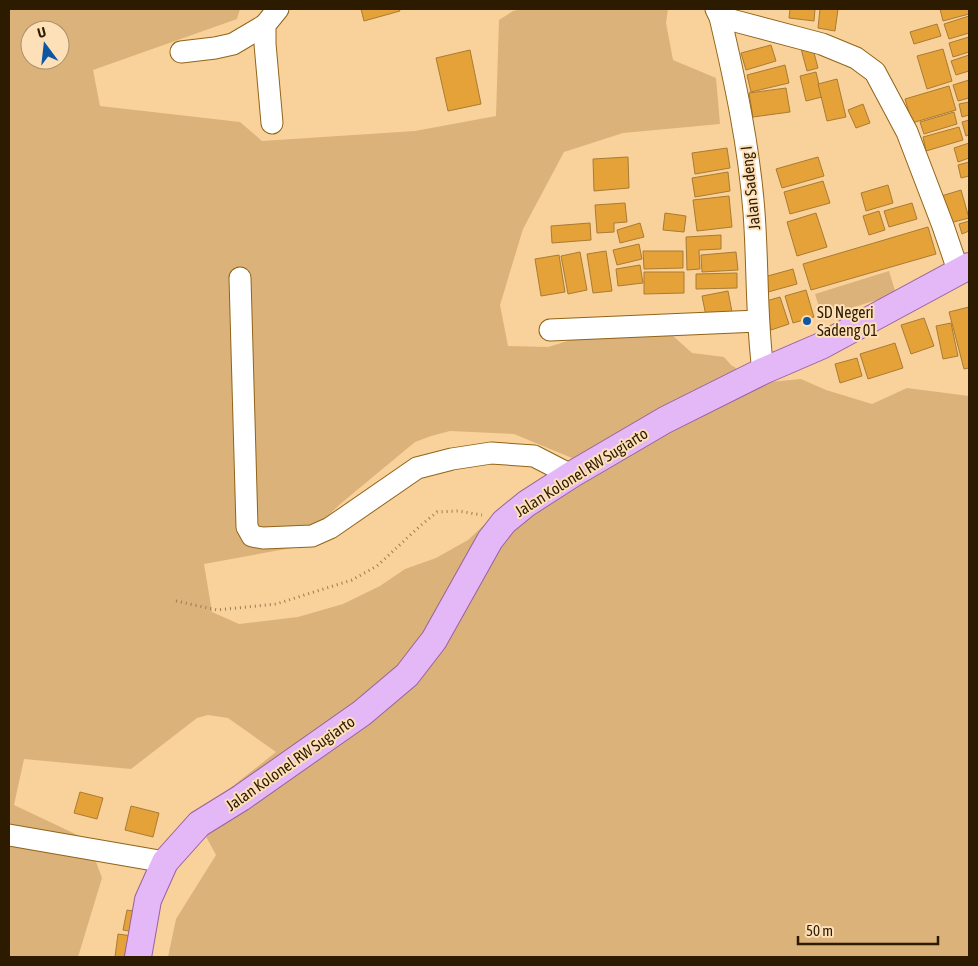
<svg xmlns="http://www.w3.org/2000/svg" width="978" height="966" viewBox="0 0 978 966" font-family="'Asap Condensed',sans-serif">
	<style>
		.green { fill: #dbb27a; fill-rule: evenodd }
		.building { fill: #e4a238; stroke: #a97b34 }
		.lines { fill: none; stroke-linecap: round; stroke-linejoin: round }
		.minor-casing { stroke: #916419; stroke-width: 23 }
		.major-casing { stroke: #98629d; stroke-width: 28 }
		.path { stroke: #9a7c52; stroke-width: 3; stroke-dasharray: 1 4; stroke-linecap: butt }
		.minor { stroke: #fff; stroke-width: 21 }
		.major { stroke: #e4b8f7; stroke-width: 26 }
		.poi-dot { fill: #0c56a5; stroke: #fee0b8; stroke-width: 2 }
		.labels { text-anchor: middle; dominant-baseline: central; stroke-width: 4; stroke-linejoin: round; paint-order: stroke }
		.street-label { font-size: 16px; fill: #2d1b00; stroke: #fee0b8 }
		.poi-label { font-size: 16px; fill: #2d1b00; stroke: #fee0b8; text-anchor: start }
	</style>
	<rect width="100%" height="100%" fill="#f9d19a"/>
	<g class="green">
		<path d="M9,9H240L237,19L93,70L100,106L240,122L262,141L415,131L496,116L499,20L513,11L522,9H668L666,23L673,60L716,78L720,124L623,133L564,152L523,229L500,305L508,346L548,347L587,335H672L692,353L724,357L731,365L760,383L801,379L826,390L872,404L907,388L969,396V957H168L176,919L216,855L195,816L276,752L228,718L208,715L197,718L131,769L24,759L14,805L88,840L102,878L78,957H9ZM30,30H60V60H30ZM450,431L514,434L572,458L520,491L468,540L436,558L405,569L380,586L343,604L298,617L239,624L212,612L204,564L297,547L339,505L415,442L431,436Z"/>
		<polygon points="889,271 896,294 822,317 815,294"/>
	</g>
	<g class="building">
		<polygon points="361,9 399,9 400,11 364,21"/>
		<polygon points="790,9 815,9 814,21 789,18"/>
		<polygon points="820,9 838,9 835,31 818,28"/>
		<polygon points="940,9 969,9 969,14 943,21"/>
		<polygon points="969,16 969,33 949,39 944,24"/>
		<polygon points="937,24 941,36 914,44 910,32"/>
		<polygon points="969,37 969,52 953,57 949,43"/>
		<polygon points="811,41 818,68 807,71 800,45"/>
		<polygon points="771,45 776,61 746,70 741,53"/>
		<polygon points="943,49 952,81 927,89 917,56"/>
		<polygon points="470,50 481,104 448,111 436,58"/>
		<polygon points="969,55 969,71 956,75 951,61"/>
		<polygon points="785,65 789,83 751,92 747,75"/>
		<polygon points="816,72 822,97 806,101 800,76"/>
		<polygon points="837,79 846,117 827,121 818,84"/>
		<polygon points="969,80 969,98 958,101 953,85"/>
		<polygon points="949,86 956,110 912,123 905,99"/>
		<polygon points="786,88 790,112 753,117 749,93"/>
		<polygon points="969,102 969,115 962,117 959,104"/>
		<polygon points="863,104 870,123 856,128 848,110"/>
		<polygon points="954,112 957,124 924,134 920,122"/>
		<polygon points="969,120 969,135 966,136 962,122"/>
		<polygon points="959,127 963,140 926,151 923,137"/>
		<polygon points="969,143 969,158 958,162 954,148"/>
		<polygon points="727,148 730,168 695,174 692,153"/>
		<polygon points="628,157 629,188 594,191 593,159"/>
		<polygon points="818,157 824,176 782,188 776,169"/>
		<polygon points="969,162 969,176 961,178 958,165"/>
		<polygon points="728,172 730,191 695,197 692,178"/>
		<polygon points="823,181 830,203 790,214 784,192"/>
		<polygon points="888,185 893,203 866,211 861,193"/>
		<polygon points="961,190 969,218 946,224 938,197"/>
		<polygon points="729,196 732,227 697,231 693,200"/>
		<polygon points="625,203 627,222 614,223 614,232 597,233 595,205"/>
		<polygon points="912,203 917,219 889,227 884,211"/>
		<polygon points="879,211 885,230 869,235 863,216"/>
		<polygon points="665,213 686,216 684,232 663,230"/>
		<polygon points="816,213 827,247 797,256 787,222"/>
		<polygon points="969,221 969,231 962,234 959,224"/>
		<polygon points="590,223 591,240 552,243 551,226"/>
		<polygon points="640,223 644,237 620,243 617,230"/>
		<polygon points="928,227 936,254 811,290 803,264"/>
		<polygon points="721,235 721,249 699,250 700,269 687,270 686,237"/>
		<polygon points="639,244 642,259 617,265 613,250"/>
		<polygon points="606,251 612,291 593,293 587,254"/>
		<polygon points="643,251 683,251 683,268 644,269"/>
		<polygon points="580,252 587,290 568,294 561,256"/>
		<polygon points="736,252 738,270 702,272 701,255"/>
		<polygon points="559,255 565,292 541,296 535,259"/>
		<polygon points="640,265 643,283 618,286 616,269"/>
		<polygon points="793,269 797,284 768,292 764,277"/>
		<polygon points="644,272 684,272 684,293 644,294"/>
		<polygon points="737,273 737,288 696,289 696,274"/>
		<polygon points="806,290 814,317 793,323 785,296"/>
		<polygon points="728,291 732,312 706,316 702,296"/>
		<polygon points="780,297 789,324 771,330 763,302"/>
		<polygon points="969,307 969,368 964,369 949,312"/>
		<polygon points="924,318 934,346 911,354 901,325"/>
		<polygon points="951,323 958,356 943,359 936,326"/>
		<polygon points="895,343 903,368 868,379 860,354"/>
		<polygon points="857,358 862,376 840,383 835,364"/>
		<polygon points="80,792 103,798 97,819 74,813"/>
		<polygon points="131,806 159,813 153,837 125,830"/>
		<polygon points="127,910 139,912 135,932 123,930"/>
		<polygon points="118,934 132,936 130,957 115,957"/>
	</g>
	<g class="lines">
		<defs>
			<g id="minor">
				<path d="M716,9L720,17C735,81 749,146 754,212C758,265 756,318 763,371"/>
				<polyline points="720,17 822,44 856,58 875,72 907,132 943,226 959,273"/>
				<polyline points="181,52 215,48 233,44 265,25"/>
				<polyline points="272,123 265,44 265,25 278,9"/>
				<polyline points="240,278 247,527 252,536 263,538 312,536 330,528 417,468 452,459 491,453 534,456 571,475"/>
				<polyline points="550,330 758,321"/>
				<polyline points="9,835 165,862"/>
			</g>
			<polyline id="major" points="138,957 148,900 165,862 199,824 241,798 362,713 407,675 434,640 490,540 504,522 526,504 571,475 665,420 763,371 821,346 969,266"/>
		</defs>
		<use href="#minor" class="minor-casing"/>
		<use href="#major" class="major-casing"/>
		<polyline class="path" points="176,601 217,610 276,604 352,580 377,566 420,526 437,512 458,511 482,515"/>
		<use href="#minor" class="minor"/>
		<use href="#major" class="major"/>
	</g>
	<circle class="poi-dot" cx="807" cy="321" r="5"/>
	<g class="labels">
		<g class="street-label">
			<text transform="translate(750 188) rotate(-96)">Jalan Sadeng I</text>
			<text transform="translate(581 472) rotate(-32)">Jalan Kolonel RW Sugiarto</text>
			<text transform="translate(290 763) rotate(-35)">Jalan Kolonel RW Sugiarto</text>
		</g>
		<g class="poi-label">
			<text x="817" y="312">SD Negeri<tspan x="817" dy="18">Sadeng 01</tspan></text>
		</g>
	</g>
	<rect width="978" height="966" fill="none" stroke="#2d1b00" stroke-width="20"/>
	<g transform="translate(45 45) rotate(345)"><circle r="24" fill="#fee0b8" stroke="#aa916e"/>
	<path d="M0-4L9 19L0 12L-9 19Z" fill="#0c56a5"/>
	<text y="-8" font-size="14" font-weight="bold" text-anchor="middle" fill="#2d1b00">U</text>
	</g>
	<path d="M798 936v8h140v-8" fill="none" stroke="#2d1b00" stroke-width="2.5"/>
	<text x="806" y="936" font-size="15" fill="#2d1b00" stroke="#fee0b8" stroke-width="4" paint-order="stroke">50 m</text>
</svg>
